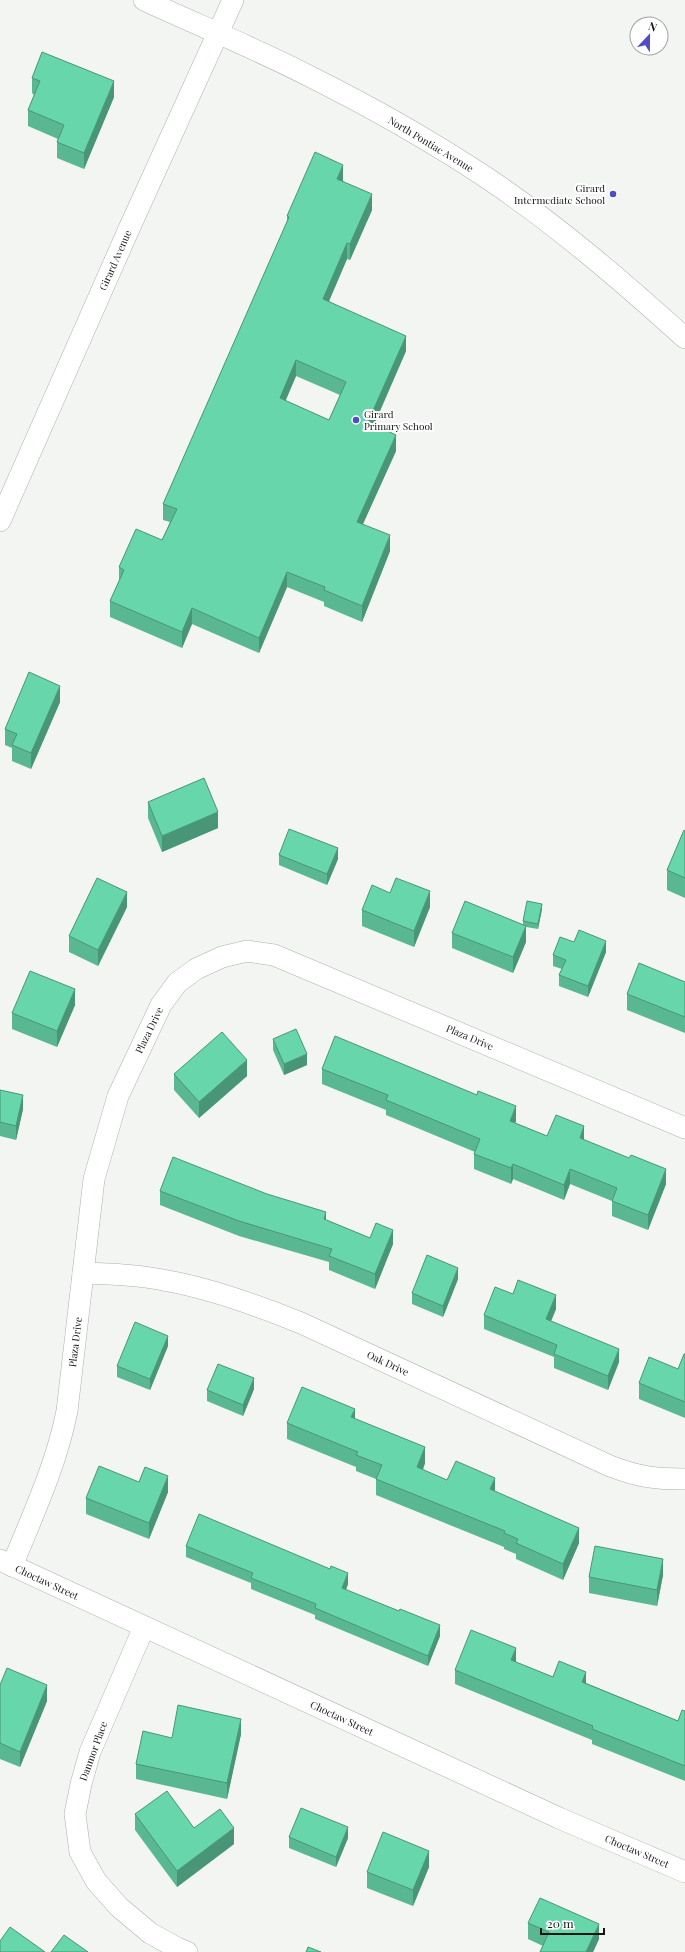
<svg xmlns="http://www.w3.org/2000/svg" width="685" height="1952" viewBox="0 0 685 1952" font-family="'Playfair Display',serif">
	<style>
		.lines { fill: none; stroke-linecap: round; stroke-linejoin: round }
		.minor-casing { stroke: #aeb1ad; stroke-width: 22 }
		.minor { stroke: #fff; stroke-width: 21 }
		.wall { fill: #59b892; fill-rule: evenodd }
		.shaded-wall { fill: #489677 }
		.building { fill: #67d6aa; stroke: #489677; fill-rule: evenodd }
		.poi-dot { fill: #504cc3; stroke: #fff; stroke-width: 1.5 }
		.labels { text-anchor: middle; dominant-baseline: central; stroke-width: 4; stroke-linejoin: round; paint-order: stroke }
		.street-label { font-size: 10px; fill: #141514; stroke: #fff }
		.poi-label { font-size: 10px; fill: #141514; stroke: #fff; text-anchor: end }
	</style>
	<rect width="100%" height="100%" fill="#f2f5f1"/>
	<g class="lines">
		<defs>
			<g id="minor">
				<path d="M144,0C200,26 257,49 311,77C371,107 431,141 487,178C558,226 622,281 685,338"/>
				<polyline points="0,521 128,231 233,0"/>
				<path d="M83,1273C111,1274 140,1275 168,1281C213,1289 259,1306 301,1323L610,1466C639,1477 654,1479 685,1479"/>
				<polyline points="0,1560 559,1818 685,1872"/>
				<path d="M12,1566C33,1514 56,1466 67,1411L94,1179L118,1096L161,1005L177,983L196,969L222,957L247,951L274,955L685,1128"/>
				<polyline points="144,1627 90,1752 81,1784 75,1814 80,1852 96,1881 119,1907 150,1933 177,1948 187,1952"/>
			</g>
		</defs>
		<use href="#minor" class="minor-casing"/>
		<use href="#minor" class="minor"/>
	</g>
	<g class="wall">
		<polygon points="32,78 114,97 84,169 57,158 57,142 58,139 28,126 28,110 34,95 32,93"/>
		<path d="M343,181L372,210L350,260L347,259L329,301L406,351L374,425L396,451L363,524L390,551L362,622L324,606V602L287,587L259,653L192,624L182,648L110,617V601L119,581V567L162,540L170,522L163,520V504L287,223V216ZM296,376L340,395L329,420L285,401Z"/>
		<polygon points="60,702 31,769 12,761 12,748 5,745 5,729"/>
		<polygon points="148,802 218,828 162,852 148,818"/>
		<polygon points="685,831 685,898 667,890 667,870"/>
		<polygon points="279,855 338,859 327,885 279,865"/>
		<polygon points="390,893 430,907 414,947 362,926 362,910"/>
		<polygon points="127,907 98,966 69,952 69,936"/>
		<polygon points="542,909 538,929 526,927 526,942 513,973 452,948 452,933 523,925 523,921"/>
		<polygon points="574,942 606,952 588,997 559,986 559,975 562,969 553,966 553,955"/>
		<polygon points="685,982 685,1033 627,1010 627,994"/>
		<polygon points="75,1005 57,1047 12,1029 12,1013"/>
		<polygon points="273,1039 307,1065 284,1075 273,1050"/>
		<polygon points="322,1069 516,1121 515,1123 547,1136 584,1140 666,1184 648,1230 612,1216 612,1201 570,1184 564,1200 513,1179 511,1184 474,1169 474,1154 475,1152 386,1115 386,1110 322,1084"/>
		<polygon points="174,1074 247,1076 199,1118 174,1090"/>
		<polygon points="0,1090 23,1109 16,1140 0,1136"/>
		<polygon points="160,1191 326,1220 370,1238 393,1244 375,1289 329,1270 329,1262 239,1236 160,1205"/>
		<polygon points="458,1279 443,1317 412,1304 412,1293"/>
		<polygon points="513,1294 556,1309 551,1321 619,1362 608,1390 554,1368 554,1357 484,1329 484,1315"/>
		<polygon points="168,1346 150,1390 117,1377 117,1366"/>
		<polygon points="685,1354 685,1418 639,1399 639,1383 678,1369"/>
		<polygon points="254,1389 243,1416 207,1401 207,1390"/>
		<polygon points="355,1419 425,1463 423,1470 447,1480 495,1491 579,1543 563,1580 516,1559 516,1554 504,1549 504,1547 376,1495 376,1479 356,1471 356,1467 287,1439 287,1423"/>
		<polygon points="139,1482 168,1492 149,1539 86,1514 86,1498"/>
		<polygon points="186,1546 330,1569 348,1584 346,1590 440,1636 428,1666 315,1619 315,1615 251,1589 251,1583 186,1557"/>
		<polygon points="663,1575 657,1606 589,1593 589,1577"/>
		<polygon points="516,1662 553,1677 586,1683 678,1721 685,1711 685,1781 592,1744 592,1740 455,1684 455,1670"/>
		<polygon points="0,1685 47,1701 20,1767 0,1759"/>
		<polygon points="241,1734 227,1799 136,1779 136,1764 172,1738"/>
		<polygon points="135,1814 194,1828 234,1844 177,1887 135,1830"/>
		<polygon points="289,1837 348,1838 336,1867 289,1848"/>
		<polygon points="429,1867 413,1906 367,1888 367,1872"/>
		<polygon points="528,1923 599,1939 593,1952 540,1952 543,1946 528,1939"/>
	</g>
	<g class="shaded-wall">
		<polygon points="114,81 114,97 84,169 84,153"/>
		<polygon points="343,165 343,181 337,195 337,179"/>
		<polygon points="372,194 372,210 350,260 350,244"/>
		<polygon points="347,243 347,259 323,315 323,299"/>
		<polygon points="406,336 406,351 368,438 368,422"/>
		<polygon points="296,360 296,376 280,414 280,398"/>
		<polygon points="396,435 396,451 357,537 357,522"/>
		<polygon points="390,535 390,551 362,622 362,606"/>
		<polygon points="287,572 287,587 259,653 259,638"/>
		<polygon points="192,608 192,624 182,648 182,632"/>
		<polygon points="60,686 60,702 31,769 31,753"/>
		<polygon points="218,812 218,828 162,852 162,836"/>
		<polygon points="338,848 338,859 327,885 327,874"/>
		<polygon points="430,891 430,907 414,947 414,931"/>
		<polygon points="127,892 127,907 98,966 98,950"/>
		<polygon points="542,904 542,909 538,929 538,924"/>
		<polygon points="526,926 526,942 513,973 513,957"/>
		<polygon points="606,941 606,952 588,997 588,986"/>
		<polygon points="75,989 75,1005 57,1047 57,1031"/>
		<polygon points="307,1054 307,1065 284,1075 284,1064"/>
		<polygon points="247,1060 247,1076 199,1118 199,1102"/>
		<polygon points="23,1095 23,1109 16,1140 16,1126"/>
		<polygon points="516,1106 516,1121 510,1136 510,1121"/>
		<polygon points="584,1126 584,1142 580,1138"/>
		<polygon points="513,1164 513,1179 511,1184 511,1168"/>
		<polygon points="570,1169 570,1184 564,1200 564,1185"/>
		<polygon points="666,1169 666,1184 648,1230 648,1215"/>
		<polygon points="326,1212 326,1226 324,1219"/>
		<polygon points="393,1230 393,1244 375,1289 375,1274"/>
		<polygon points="458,1268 458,1279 443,1317 443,1306"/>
		<polygon points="556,1295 556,1309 546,1333 546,1319"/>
		<polygon points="168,1336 168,1346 150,1390 150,1379"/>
		<polygon points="619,1349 619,1362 608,1390 608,1376"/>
		<polygon points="254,1378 254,1389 243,1416 243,1405"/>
		<polygon points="355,1409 355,1425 351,1417"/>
		<polygon points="425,1447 425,1463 417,1483 417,1467"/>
		<polygon points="168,1476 168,1492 149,1539 149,1523"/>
		<polygon points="495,1478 495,1493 490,1489"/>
		<polygon points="579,1528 579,1543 563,1580 563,1564"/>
		<polygon points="663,1559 663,1575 657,1606 657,1590"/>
		<polygon points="348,1573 348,1584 342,1599 342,1588"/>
		<polygon points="440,1625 440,1636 428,1666 428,1656"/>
		<polygon points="516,1648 516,1663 511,1660"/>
		<polygon points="586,1672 586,1687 582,1682"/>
		<polygon points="47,1685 47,1701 20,1767 20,1752"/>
		<polygon points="241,1719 241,1734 227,1799 227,1783"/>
		<polygon points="348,1827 348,1838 336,1867 336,1857"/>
		<polygon points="234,1828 234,1844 177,1887 177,1871"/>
		<polygon points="429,1851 429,1867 413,1906 413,1890"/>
		<polygon points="599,1924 599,1939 593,1952 586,1952"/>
	</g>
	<g class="building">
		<polygon points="42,52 114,81 84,153 57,142 64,125 28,110 40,81 32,78"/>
		<path d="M315,152L343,165L337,179L372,194L350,244L347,243L323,299L406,336L368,422L396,435L357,522L390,535L362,606L324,590L325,587L287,572L259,638L192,608L182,632L110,601L124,570L119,567L136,529L162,540L177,509L163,504L289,217L287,216ZM296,360L346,382L329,420L280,398Z"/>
		<polygon points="29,672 60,686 31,753 12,745 17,734 5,729"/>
		<polygon points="204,778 218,812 162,836 148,802"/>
		<polygon points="289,829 338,848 327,874 279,855"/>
		<polygon points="684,830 685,831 685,878 667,870"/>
		<polygon points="97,878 127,892 98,950 69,936"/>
		<polygon points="396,878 430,891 414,931 362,910 372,885 390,893"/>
		<polygon points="465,901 526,926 513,957 452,933"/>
		<polygon points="527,901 542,904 538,924 523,921"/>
		<polygon points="579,930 606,941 588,986 559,975 566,960 553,955 560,937 574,942"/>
		<polygon points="639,963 685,982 685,1017 627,994"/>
		<polygon points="30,971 75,989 57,1031 12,1013"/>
		<polygon points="296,1029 307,1054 284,1064 273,1039"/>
		<polygon points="222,1032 247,1060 199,1102 174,1074"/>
		<polygon points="335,1036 477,1095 478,1091 516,1106 510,1121 547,1136 556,1115 584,1126 580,1138 629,1158 631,1155 666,1169 648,1215 612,1201 617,1188 570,1169 564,1185 513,1164 511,1168 474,1154 480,1139 386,1100 388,1095 322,1069"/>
		<polygon points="0,1090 23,1095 16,1126 0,1122"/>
		<polygon points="173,1157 267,1194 326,1212 324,1219 370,1238 376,1223 393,1230 375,1274 329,1256 332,1249 239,1221 160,1191"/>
		<polygon points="427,1255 458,1268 443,1306 412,1293"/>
		<polygon points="518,1280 556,1295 546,1319 619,1349 608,1376 554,1354 557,1345 484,1315 495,1287 513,1294"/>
		<polygon points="135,1322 168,1336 150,1379 117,1366"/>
		<polygon points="684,1354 685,1354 685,1402 639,1383 649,1357 678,1369"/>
		<polygon points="218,1364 254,1378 243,1405 207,1390"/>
		<polygon points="302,1387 355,1409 351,1417 425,1447 417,1467 447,1480 456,1461 495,1478 490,1489 579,1528 563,1564 516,1543 518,1539 504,1533 505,1531 376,1479 382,1465 356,1455 358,1452 287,1423"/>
		<polygon points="99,1466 139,1482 145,1467 168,1476 149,1523 86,1498"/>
		<polygon points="199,1514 330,1569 331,1566 348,1573 342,1588 399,1611 400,1609 440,1625 428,1656 315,1608 316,1604 251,1578 253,1573 186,1546"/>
		<polygon points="595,1546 663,1559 657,1590 589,1577"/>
		<polygon points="471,1630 516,1648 511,1660 553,1677 559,1661 586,1672 582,1682 678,1721 682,1710 685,1711 685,1766 592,1729 593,1726 455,1670"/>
		<polygon points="7,1668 47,1685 20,1752 0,1743 0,1685"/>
		<polygon points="178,1705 241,1719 227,1783 136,1764 143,1731 172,1738"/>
		<polygon points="167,1791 194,1828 220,1809 234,1828 177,1871 135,1814"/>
		<polygon points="301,1808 348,1827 336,1857 289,1837"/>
		<polygon points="383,1832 429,1851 413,1890 367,1872"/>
		<polygon points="540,1898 599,1924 586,1952 540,1952 549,1932 528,1923"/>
		<polygon points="10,1927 45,1952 0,1952 0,1941"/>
		<polygon points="64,1935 88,1952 51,1952"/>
		<polygon points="308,1947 321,1952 306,1952"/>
	</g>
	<g class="poi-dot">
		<circle cx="613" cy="194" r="4"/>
		<circle cx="356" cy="420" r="4"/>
	</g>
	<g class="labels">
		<g class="street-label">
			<text transform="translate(431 144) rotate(31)">North Pontiac Avenue</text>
			<text transform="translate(115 260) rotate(-66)">Girard Avenue</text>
			<text transform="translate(149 1030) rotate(-64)">Plaza Drive</text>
			<text transform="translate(470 1037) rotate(23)">Plaza Drive</text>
			<text transform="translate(75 1342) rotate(-83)">Plaza Drive</text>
			<text transform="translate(388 1363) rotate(25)">Oak Drive</text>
			<text transform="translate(47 1582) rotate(25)">Choctaw Street</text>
			<text transform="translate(342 1718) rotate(25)">Choctaw Street</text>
			<text transform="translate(93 1751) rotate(-70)">Danmor Place</text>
			<text transform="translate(637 1851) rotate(23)">Choctaw Street</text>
		</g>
		<g class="poi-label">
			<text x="605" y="188">Girard<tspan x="605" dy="12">Intermediate School</tspan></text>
			<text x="364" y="414" text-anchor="start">Girard<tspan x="364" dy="12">Primary School</tspan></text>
		</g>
	</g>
	<g transform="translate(649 36) rotate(22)"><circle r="19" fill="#ffffff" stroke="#a1a1a1"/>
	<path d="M0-3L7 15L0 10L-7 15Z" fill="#504cc3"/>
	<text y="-6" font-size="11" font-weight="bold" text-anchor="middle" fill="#141514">N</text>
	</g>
	<path d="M541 1928v6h63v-6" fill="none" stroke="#141514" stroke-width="2"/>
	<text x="547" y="1928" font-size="12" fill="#141514" stroke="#ffffff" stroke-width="3" paint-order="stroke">20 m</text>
</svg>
